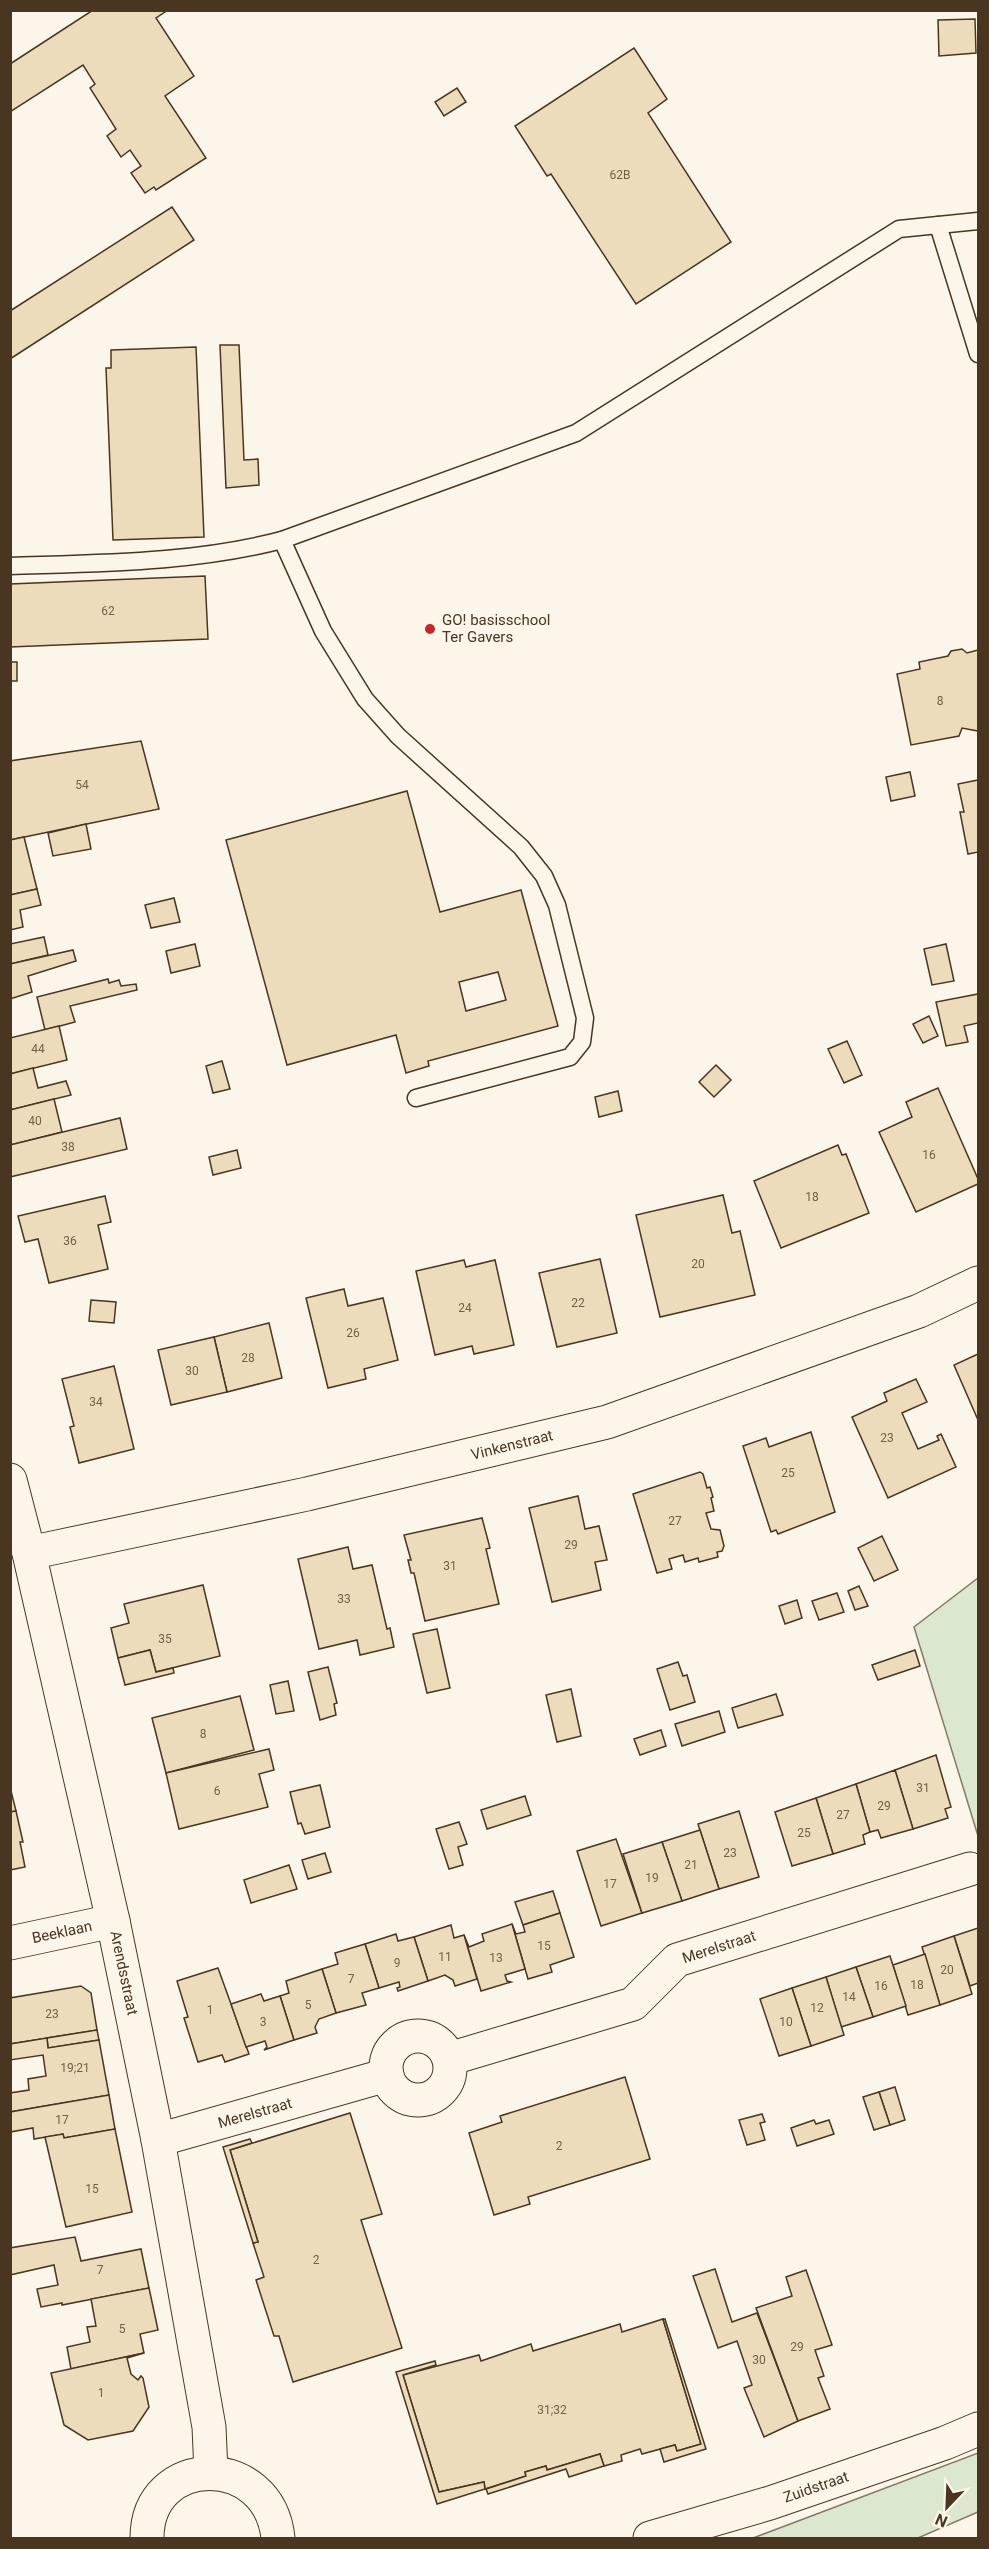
<svg xmlns="http://www.w3.org/2000/svg" width="989" height="2549" viewBox="0 0 989 2549" font-family="Roboto,sans-serif">
	<style>
		.green { fill: #dce7d0; stroke: #887966; stroke-width: 1.5 }
		.building { fill: #ecdcbc; stroke: #4a3520; stroke-width: 1.5; fill-rule: evenodd }
		.lines { fill: none; stroke-linecap: round; stroke-linejoin: round }
		.lane-casing { stroke: #4a3520; stroke-width: 19 }
		.street-casing { stroke: #4a3520; stroke-width: 35 }
		.lane { stroke: #fbf6e9; stroke-width: 16 }
		.street { stroke: #fbf6e9; stroke-width: 33 }
		.poi-dot { fill: #c62828; stroke: #fbf6e9; stroke-width: 2 }
		.labels { text-anchor: middle; dominant-baseline: central; stroke-width: 4.5; stroke-linejoin: round; paint-order: stroke }
		.number-label { font-size: 12px; fill: #725f47 }
		.poi-label { font-size: 15px; fill: #4a3520; stroke: #fbf6e9; text-anchor: start }
		.street-label { font-size: 15px; fill: #4a3520; stroke: #fbf6e9 }
	</style>
	<rect width="100%" height="100%" fill="#fbf6e9"/>
	<g class="green">
		<polygon points="978,1578 978,1836 914,1627"/>
		<polygon points="978,2453 978,2512 918,2538 753,2538"/>
	</g>
	<g class="building">
		<polygon points="93,10 168,10 156,18 194,76 165,96 206,158 156,190 154,187 145,193 131,173 141,166 130,150 121,157 107,136 116,129 90,88 95,84 83,65 10,112 10,64"/>
		<polygon points="975,19 976,53 939,56 938,20"/>
		<polygon points="634,48 667,99 648,113 731,242 636,304 551,174 547,176 515,126"/>
		<polygon points="457,88 466,102 444,116 435,102"/>
		<polygon points="172,207 194,240 10,359 10,311"/>
		<polygon points="220,345 239,345 244,460 258,459 259,485 226,488"/>
		<polygon points="196,347 204,537 113,540 106,368 111,368 111,350"/>
		<polygon points="205,576 208,639 10,647 10,584"/>
		<polygon points="962,649 967,653 978,650 978,731 962,728 959,736 911,745 897,674 920,669 919,662 948,656 951,651"/>
		<rect x="10" y="662" width="7" height="19"/>
		<polygon points="141,741 159,809 10,840 10,761"/>
		<polygon points="910,772 915,796 891,801 886,777"/>
		<polygon points="978,780 978,852 968,854 960,812 964,812 958,784"/>
		<path d="M407,791L440,912L521,890L558,1026L428,1061L429,1066L406,1073L396,1035L287,1065L226,840ZM498,972L506,1000L466,1011L459,982Z"/>
		<polygon points="86,824 91,849 53,856 48,833"/>
		<polygon points="24,837 37,889 10,895 10,840"/>
		<polygon points="37,889 41,905 20,910 23,927 10,930 10,895"/>
		<polygon points="174,898 180,922 151,928 145,905"/>
		<polygon points="44,937 48,955 10,964 10,944"/>
		<polygon points="195,944 200,966 171,973 166,951"/>
		<polygon points="946,944 954,981 932,985 924,949"/>
		<polygon points="73,950 76,961 28,976 32,992 10,999 10,964"/>
		<polygon points="108,979 109,983 119,980 121,986 136,984 137,990 70,1006 75,1022 45,1030 37,997"/>
		<polygon points="978,994 978,1023 964,1026 968,1042 946,1046 936,1002"/>
		<polygon points="929,1016 938,1036 923,1043 913,1024"/>
		<polygon points="59,1026 67,1060 10,1074 10,1038"/>
		<polygon points="847,1041 862,1075 844,1083 828,1049"/>
		<polygon points="222,1061 230,1089 213,1093 206,1066"/>
		<polygon points="716,1065 731,1080 714,1097 699,1082"/>
		<polygon points="33,1068 38,1088 66,1081 71,1095 10,1110 10,1074"/>
		<polygon points="938,1088 978,1179 978,1184 916,1212 879,1132 912,1117 906,1102"/>
		<polygon points="618,1091 622,1111 599,1117 595,1097"/>
		<polygon points="54,1099 62,1132 10,1145 10,1110"/>
		<polygon points="120,1118 127,1149 10,1177 10,1145"/>
		<polygon points="838,1145 842,1155 846,1154 869,1213 781,1248 754,1181"/>
		<polygon points="237,1150 241,1168 213,1175 209,1157"/>
		<polygon points="723,1195 732,1233 740,1231 755,1295 660,1317 636,1215"/>
		<polygon points="105,1196 111,1222 98,1225 108,1269 49,1283 38,1239 25,1242 18,1216"/>
		<polygon points="600,1259 617,1333 557,1347 539,1273"/>
		<polygon points="464,1260 466,1267 495,1260 514,1345 474,1354 472,1346 435,1355 416,1271"/>
		<polygon points="344,1289 348,1306 383,1298 398,1360 364,1369 366,1379 328,1388 306,1298"/>
		<polygon points="91,1300 116,1302 114,1323 89,1321"/>
		<polygon points="269,1323 282,1378 227,1392 214,1337"/>
		<polygon points="214,1337 227,1392 171,1405 158,1350"/>
		<polygon points="978,1354 978,1420 954,1365"/>
		<polygon points="114,1366 134,1449 79,1463 70,1427 74,1426 62,1379"/>
		<polygon points="916,1379 927,1402 902,1413 918,1449 939,1440 937,1436 941,1434 956,1467 888,1498 852,1417 887,1401 884,1393"/>
		<polygon points="811,1432 835,1512 778,1534 776,1530 771,1532 743,1446 766,1438 769,1447"/>
		<polygon points="700,1472 703,1474 707,1488 710,1487 713,1497 711,1498 714,1511 706,1513 711,1529 720,1530 724,1546 722,1551 717,1552 718,1557 699,1562 698,1558 685,1562 683,1555 669,1559 672,1569 657,1573 633,1494"/>
		<polygon points="578,1496 585,1529 599,1526 607,1560 595,1562 601,1590 552,1602 529,1508"/>
		<polygon points="482,1518 490,1548 486,1549 499,1604 425,1621 414,1573 411,1573 408,1560 411,1560 404,1535"/>
		<polygon points="882,1536 898,1570 874,1581 858,1548"/>
		<polygon points="348,1547 353,1569 372,1565 387,1629 390,1628 394,1647 360,1655 357,1640 319,1649 298,1559"/>
		<polygon points="203,1585 220,1656 156,1672 150,1650 118,1658 111,1628 129,1623 124,1604"/>
		<polygon points="859,1586 868,1606 855,1610 848,1591"/>
		<polygon points="837,1593 844,1612 819,1620 812,1601"/>
		<polygon points="797,1600 802,1618 785,1624 779,1606"/>
		<polygon points="437,1629 450,1688 427,1693 413,1634"/>
		<polygon points="150,1650 156,1672 173,1668 174,1673 125,1685 118,1658"/>
		<polygon points="915,1650 920,1666 878,1680 872,1665"/>
		<polygon points="678,1662 683,1676 687,1675 695,1702 670,1710 657,1669"/>
		<polygon points="328,1667 337,1703 334,1704 336,1715 320,1720 308,1672"/>
		<polygon points="288,1681 294,1711 276,1714 270,1685"/>
		<polygon points="571,1689 581,1736 557,1742 546,1695"/>
		<polygon points="776,1694 783,1715 738,1728 732,1708"/>
		<polygon points="240,1696 254,1750 166,1773 152,1718"/>
		<polygon points="719,1711 725,1732 682,1746 675,1724"/>
		<polygon points="661,1730 666,1746 640,1755 634,1739"/>
		<polygon points="269,1749 274,1770 259,1774 268,1807 179,1829 166,1773"/>
		<polygon points="936,1755 951,1807 945,1809 948,1818 913,1829 895,1770"/>
		<polygon points="895,1770 913,1829 881,1838 878,1830 870,1832 856,1784"/>
		<polygon points="856,1784 870,1832 863,1835 865,1844 833,1854 816,1798"/>
		<polygon points="320,1785 330,1827 305,1834 301,1823 298,1824 290,1792"/>
		<polygon points="10,1787 16,1811 10,1812"/>
		<polygon points="525,1796 531,1815 487,1829 481,1810"/>
		<polygon points="816,1798 833,1854 792,1866 775,1812"/>
		<polygon points="16,1811 23,1842 20,1842 25,1867 10,1870 10,1812"/>
		<polygon points="739,1811 759,1877 719,1889 698,1824"/>
		<polygon points="459,1822 467,1844 458,1847 463,1865 449,1869 436,1829"/>
		<polygon points="700,1830 719,1889 682,1901 662,1842"/>
		<polygon points="616,1839 642,1913 601,1926 577,1851"/>
		<polygon points="662,1842 682,1901 642,1913 623,1854"/>
		<polygon points="325,1853 331,1872 308,1879 302,1860"/>
		<polygon points="289,1865 297,1889 251,1903 244,1880"/>
		<polygon points="553,1891 560,1913 523,1925 515,1902"/>
		<polygon points="560,1913 574,1957 550,1965 552,1972 528,1979 512,1924 516,1934 525,1932 523,1925"/>
		<polygon points="512,1924 525,1969 505,1975 507,1981 511,1982 481,1991 464,1935 469,1947 484,1941 482,1934"/>
		<polygon points="451,1925 454,1938 464,1935 477,1979 455,1986 453,1980 445,1975 428,1981 414,1937"/>
		<polygon points="978,1928 978,1983 970,1986 954,1936"/>
		<polygon points="396,1934 398,1941 414,1937 428,1981 398,1991 397,1988 400,1987 399,1982 379,1988 365,1944"/>
		<polygon points="954,1936 972,1994 940,2005 922,1947"/>
		<polygon points="365,1944 379,1988 362,1993 366,2005 336,2013 322,1969 338,1964 335,1953"/>
		<polygon points="925,1954 940,2005 908,2015 893,1965"/>
		<polygon points="890,1956 906,2006 873,2017 856,1967"/>
		<polygon points="856,1967 873,2017 841,2027 826,1977"/>
		<polygon points="218,1968 249,2054 225,2062 222,2055 198,2062 184,2018 188,2017 177,1981"/>
		<polygon points="322,1969 336,2013 319,2019 315,2027 317,2033 294,2040 280,1996 289,1993 286,1981"/>
		<polygon points="826,1977 844,2035 811,2046 792,1988"/>
		<polygon points="81,1986 91,1993 97,2030 10,2044 10,1998"/>
		<polygon points="792,1988 811,2046 779,2056 760,1999"/>
		<polygon points="261,1994 264,2001 280,1996 294,2040 264,2050 267,2047 265,2041 246,2047 231,2004"/>
		<polygon points="97,2030 99,2040 48,2048 47,2038"/>
		<polygon points="47,2038 48,2048 99,2040 109,2095 10,2112 10,2093 29,2090 28,2079 46,2076 43,2055 10,2060 10,2044"/>
		<polygon points="625,2077 650,2159 528,2197 530,2204 494,2215 469,2133 502,2122 500,2116"/>
		<polygon points="895,2087 905,2120 890,2125 879,2092"/>
		<polygon points="879,2092 890,2125 874,2130 863,2097"/>
		<polygon points="109,2095 115,2129 64,2138 63,2134 34,2139 33,2128 10,2132 10,2112"/>
		<polygon points="350,2113 382,2214 361,2220 402,2348 293,2382 279,2336 274,2336 256,2280 264,2277 253,2243 258,2242 230,2150"/>
		<polygon points="762,2114 765,2122 760,2123 765,2140 747,2145 739,2120"/>
		<polygon points="814,2120 816,2124 829,2120 834,2134 797,2146 791,2128"/>
		<polygon points="115,2129 132,2212 66,2227 45,2137 63,2134 64,2138"/>
		<polygon points="250,2139 252,2143 230,2150 258,2242 253,2243 223,2147"/>
		<polygon points="75,2237 81,2261 141,2249 149,2288 62,2305 62,2303 41,2307 37,2289 58,2285 54,2265 10,2275 10,2248"/>
		<polygon points="715,2269 732,2322 757,2313 798,2421 764,2437 744,2388 752,2385 737,2341 718,2348 693,2276"/>
		<polygon points="806,2270 832,2345 815,2350 824,2376 818,2378 830,2409 798,2421 756,2308 792,2296 786,2277"/>
		<polygon points="149,2288 158,2330 140,2334 144,2353 71,2369 67,2347 90,2342 87,2327 96,2326 91,2299"/>
		<polygon points="663,2319 701,2444 677,2451 675,2445 642,2454 640,2449 621,2455 622,2461 604,2466 600,2454 547,2470 546,2466 525,2472 526,2476 485,2489 484,2482 439,2492 403,2375 479,2355 481,2361 531,2344 533,2351 620,2324 622,2332"/>
		<polygon points="663,2319 665,2319 706,2449 664,2462 660,2449 675,2445 677,2451 701,2444"/>
		<polygon points="144,2353 127,2358 131,2374 138,2380 141,2376 143,2378 149,2407 133,2431 88,2440 64,2425 51,2373"/>
		<polygon points="435,2361 436,2365 403,2375 439,2492 484,2482 485,2489 437,2504 396,2372"/>
		<polygon points="600,2454 604,2466 569,2477 566,2469 488,2494 486,2489 526,2476 525,2472 546,2466 547,2470"/>
	</g>
	<g class="lines">
		<defs>
			<g id="lane">
				<polyline points="938,225 978,354"/>
				<polyline points="282,540 323,631 365,699 398,736 521,847 544,876 557,905 585,1018 582,1042 570,1057 416,1098"/>
				<path d="M10,566C101,563 194,563 282,540L576,433L899,229L978,221"/>
			</g>
			<g id="street">
				<polyline points="10,1480 29,1553 113,1921 158,2140 209,2427 211,2472"/>
				<polyline points="29,1553 307,1494 607,1422 919,1311 978,1283"/>
				<polyline points="10,1943 113,1921"/>
				<circle cx="418" cy="2068" r="32"/>
				<polyline points="449,2059 633,2004 677,1960 970,1869"/>
				<polyline points="158,2140 387,2075"/>
				<path d="M147,2538C147,2453 269,2451 278,2538"/>
				<polyline points="650,2538 770,2503 945,2443 978,2429"/>
			</g>
		</defs>
		<use href="#lane" class="lane-casing"/>
		<use href="#street" class="street-casing"/>
		<use href="#lane" class="lane"/>
		<use href="#street" class="street"/>
	</g>
	<circle class="poi-dot" cx="430" cy="629" r="6"/>
	<g class="labels">
		<g class="number-label">
			<text x="620" y="175">62B</text>
			<text x="108" y="611">62</text>
			<text x="940" y="701">8</text>
			<text x="82" y="785">54</text>
			<text x="38" y="1049">44</text>
			<text x="35" y="1121">40</text>
			<text x="68" y="1147">38</text>
			<text x="929" y="1155">16</text>
			<text x="812" y="1197">18</text>
			<text x="70" y="1241">36</text>
			<text x="698" y="1264">20</text>
			<text x="578" y="1303">22</text>
			<text x="465" y="1308">24</text>
			<text x="353" y="1333">26</text>
			<text x="248" y="1358">28</text>
			<text x="192" y="1371">30</text>
			<text x="96" y="1402">34</text>
			<text x="887" y="1438">23</text>
			<text x="788" y="1473">25</text>
			<text x="675" y="1521">27</text>
			<text x="571" y="1545">29</text>
			<text x="450" y="1566">31</text>
			<text x="344" y="1599">33</text>
			<text x="165" y="1639">35</text>
			<text x="203" y="1734">8</text>
			<text x="923" y="1788">31</text>
			<text x="217" y="1791">6</text>
			<text x="884" y="1806">29</text>
			<text x="843" y="1815">27</text>
			<text x="804" y="1833">25</text>
			<text x="730" y="1853">23</text>
			<text x="691" y="1865">21</text>
			<text x="652" y="1878">19</text>
			<text x="610" y="1884">17</text>
			<text x="544" y="1946">15</text>
			<text x="445" y="1957">11</text>
			<text x="496" y="1958">13</text>
			<text x="397" y="1963">9</text>
			<text x="947" y="1970">20</text>
			<text x="351" y="1979">7</text>
			<text x="917" y="1985">18</text>
			<text x="881" y="1986">16</text>
			<text x="849" y="1997">14</text>
			<text x="308" y="2005">5</text>
			<text x="817" y="2008">12</text>
			<text x="210" y="2010">1</text>
			<text x="52" y="2014">23</text>
			<text x="263" y="2022">3</text>
			<text x="786" y="2022">10</text>
			<text x="75" y="2068">19;21</text>
			<text x="62" y="2120">17</text>
			<text x="559" y="2146">2</text>
			<text x="92" y="2189">15</text>
			<text x="316" y="2260">2</text>
			<text x="100" y="2270">7</text>
			<text x="122" y="2329">5</text>
			<text x="797" y="2347">29</text>
			<text x="759" y="2360">30</text>
			<text x="101" y="2393">1</text>
			<text x="552" y="2410">31;32</text>
		</g>
		<g class="poi-label">
			<text x="442" y="620">GO! basisschool<tspan x="442" dy="17">Ter Gavers</tspan></text>
		</g>
		<g class="street-label">
			<text transform="translate(512 1445) rotate(-14)">Vinkenstraat</text>
			<text transform="translate(62 1932) rotate(-12)">Beeklaan</text>
			<text transform="translate(719 1947) rotate(-18)">Merelstraat</text>
			<text transform="translate(124 1973) rotate(78)">Arendsstraat</text>
			<text transform="translate(255 2113) rotate(-16)">Merelstraat</text>
			<text transform="translate(816 2487) rotate(-19)">Zuidstraat</text>
		</g>
	</g>
	<rect width="989" height="2549" fill="none" stroke="#4a3520" stroke-width="24"/>
	<g transform="translate(947 2507) rotate(203)" stroke="#fbf6e9" stroke-width="4.5" paint-order="stroke">
	<path d="M0-4.5L10 22L0 15L-10 22Z" fill="#4a3520"/>
	<text y="-9" font-size="16" font-weight="bold" text-anchor="middle" fill="#4a3520">N</text>
	</g>
</svg>
